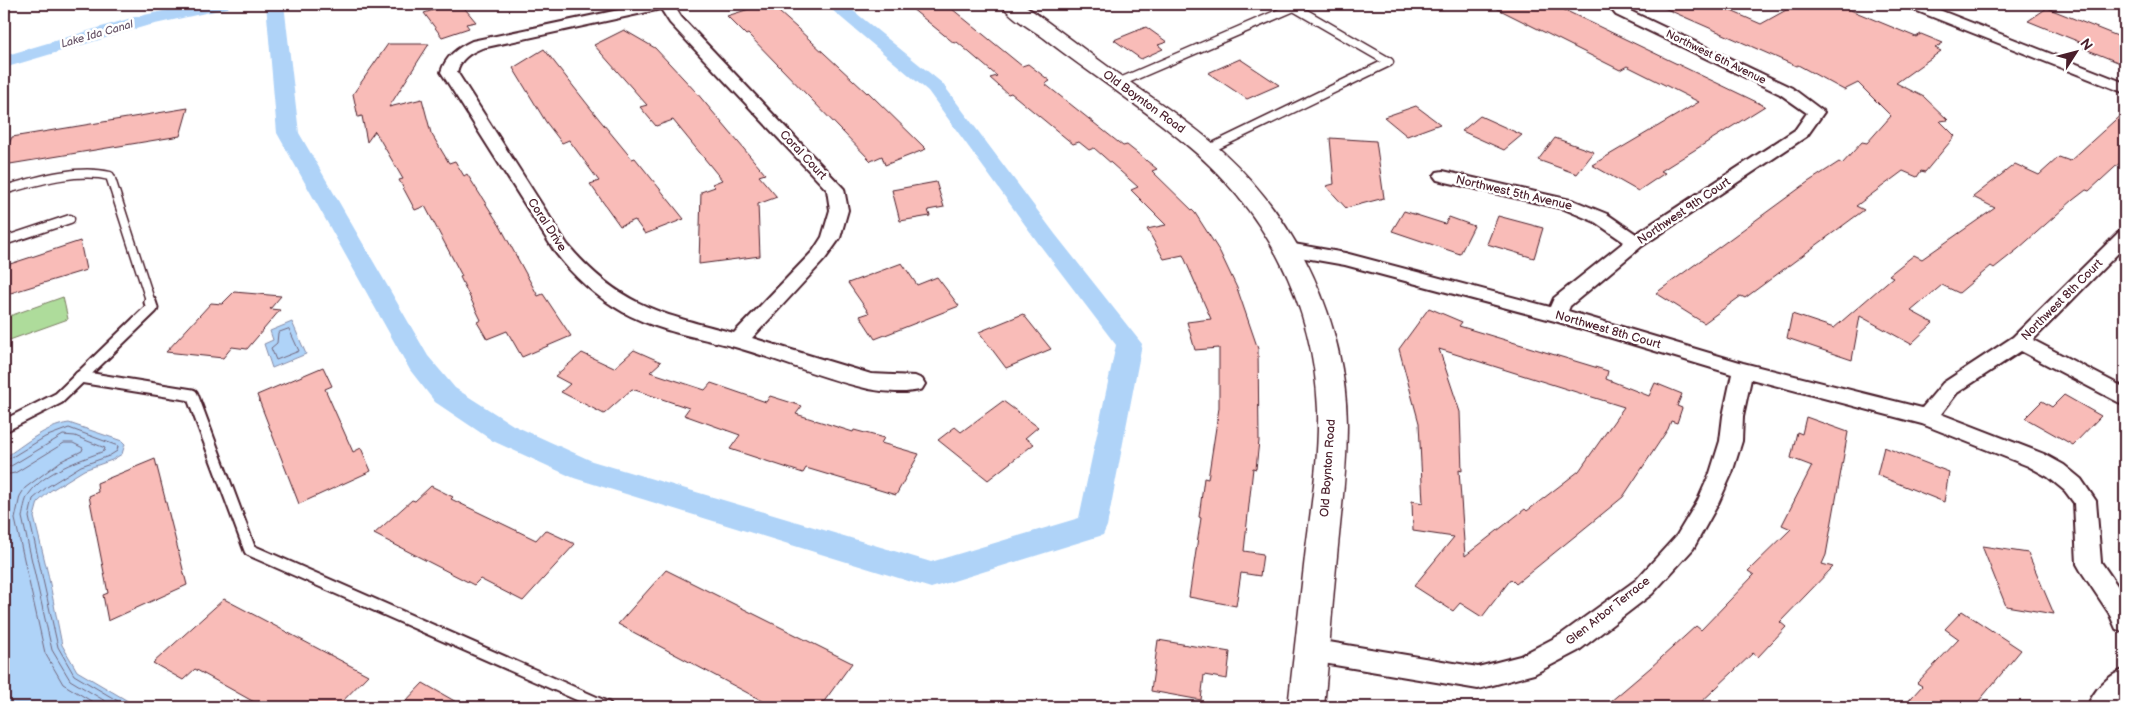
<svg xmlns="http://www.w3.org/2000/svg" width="2129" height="711" viewBox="0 0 2129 711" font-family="'Balsamiq Sans',sans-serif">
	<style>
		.green { fill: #aedc9b; stroke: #7c7e63 }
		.water { fill: #afd3f8; stroke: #878ba6 }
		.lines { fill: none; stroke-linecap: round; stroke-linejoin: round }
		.shore { stroke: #72677d; stroke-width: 1 }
		.canal { fill: #afd3f8; fill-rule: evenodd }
		.building { fill: #f9bcb8; stroke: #4a1f2b; fill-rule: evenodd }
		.lane-far1-casing { stroke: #4a1f2b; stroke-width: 11 }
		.lane-casing { stroke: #4a1f2b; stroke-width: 15 }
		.street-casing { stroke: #4a1f2b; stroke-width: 4 }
		.secondary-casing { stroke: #4a1f2b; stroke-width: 3 }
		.lane-far1 { stroke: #fff; stroke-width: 8 }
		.lane { stroke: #fff; stroke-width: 11 }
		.street { fill: #fff; fill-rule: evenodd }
		.secondary { fill: #fff; fill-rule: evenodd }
		.labels { text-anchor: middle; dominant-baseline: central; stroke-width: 5; stroke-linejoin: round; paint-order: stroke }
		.far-water-label { font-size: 11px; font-style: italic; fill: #685568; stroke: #fff }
		.far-street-label { font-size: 11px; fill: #4a1f2b; stroke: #fff }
		.street-label { font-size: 12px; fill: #4a1f2b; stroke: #fff }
	</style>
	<rect width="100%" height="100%" fill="#fff"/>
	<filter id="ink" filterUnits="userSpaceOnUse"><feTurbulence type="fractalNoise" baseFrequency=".02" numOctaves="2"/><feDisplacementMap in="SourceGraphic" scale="10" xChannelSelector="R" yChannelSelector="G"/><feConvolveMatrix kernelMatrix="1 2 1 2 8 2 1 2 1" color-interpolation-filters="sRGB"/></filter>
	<g filter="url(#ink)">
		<polygon class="green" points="63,297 68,319 4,342 4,318"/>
		<g class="water">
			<polygon points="292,322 306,354 272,368 264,344 273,340 270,331"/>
			<path d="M69,423L122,441L125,444L122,454L112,460L84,470L50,491L38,502L34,517L48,574L62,645L77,671L138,707H4V458C24,445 45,426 69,423Z"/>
		</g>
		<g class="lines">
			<g class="shore">
				<polygon points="289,329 299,351 276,360 271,348 277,343 278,333"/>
				<polyline points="4,462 45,437 69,428 118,446 117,451 109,456 81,466 47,487 33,499 29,517 58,647 74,675 128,707"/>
				<path d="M4,468L11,466L63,435L75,436L105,448L104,451C79,461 45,471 29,494C24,501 24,510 22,517L52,650L70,680L115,707"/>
				<polyline points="4,475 15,473 64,443 73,443 83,448 82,451 61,461 25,488 20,496 15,519 45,653 63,684 101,707"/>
			</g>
			<g class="canal">
				<polygon points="196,4 230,4 228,8 146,26 4,68 4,56 135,17"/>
				<polygon points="266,4 284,4 299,133 428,356 455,388 513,425 592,461 931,562 1079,518 1116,345 1039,244 928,91 825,4 845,4 942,83 1055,234 1142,344 1107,526 1103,535 931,588 574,478 493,441 435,402 410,370 277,133"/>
			</g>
		</g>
		<g class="building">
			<polygon points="453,4 461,4 476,22 466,24 469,28 442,37 424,13"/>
			<polygon points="765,4 770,4 797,28 867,93 868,92 926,149 885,165 882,156 871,161 748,34 746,35 727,16"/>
			<polygon points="906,4 946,4 1022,66 1028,64 1050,81 1045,84 1123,146 1127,145 1157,169 1152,171 1195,213 1220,252 1237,288 1258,349 1259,441 1256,469 1253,468 1244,551 1263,554 1260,576 1241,573 1236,606 1189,597 1201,518 1199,517 1204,478 1208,479 1219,408 1219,348 1195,350 1187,322 1211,319 1183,255 1164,259 1147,229 1166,225 1131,190 1138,187 1094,148 1089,150 1079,142 1073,144 1011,93 1008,94 990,78 997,76 957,42 954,43"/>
			<polygon points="1488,4 1552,4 1765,106 1661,171 1665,173 1638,191 1592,165 1699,102 1627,66 1620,70"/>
			<polygon points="1655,4 1715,4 1761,24 1797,4 1836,4 1916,37 1921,34 1943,43 1935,48 1941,51 1896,83 1924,97 1948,120 1940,121 1955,136 1925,172 1921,171 1917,177 1903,171 1856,206 1864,210 1745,298 1741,296 1704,323 1656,293 1808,182 1839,162 1842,164 1862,142 1867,143 1891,116 1858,83 1844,90 1798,65 1796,66"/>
			<polygon points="2047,8 2125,39 2125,65 2083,48 2087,45 2028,21"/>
			<polygon points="1146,27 1167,42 1158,45 1163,49 1141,59 1114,40"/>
			<polygon points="624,30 655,48 696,92 765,174 759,176 777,197 758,204 760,256 699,264 701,192 715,187 712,184 722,180 673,120 656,126 640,107 647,105 594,45"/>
			<polygon points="388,44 429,44 389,107 422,99 431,133 449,163 455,161 464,176 467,174 500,226 538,296 543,294 571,336 522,357 507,331 487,339 477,322 481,320 460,277 462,276 425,206 415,210 399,180 403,179 375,131 367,142 362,116 358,117 353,94"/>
			<polygon points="544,49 599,119 632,159 635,158 684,219 645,234 635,220 620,226 590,184 599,181 569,140 562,143 546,122 513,68"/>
			<polygon points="1240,59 1279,85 1247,99 1208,73"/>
			<polygon points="1416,106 1440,124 1407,136 1384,117"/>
			<polygon points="188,108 180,136 4,165 4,155 12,137"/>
			<polygon points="2125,111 2125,158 2089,191 2086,190 2073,200 2018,249 1994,268 1991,266 1959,293 1942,285 1911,311 1933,323 1911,344 1860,316 1852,360 1787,338 1792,314 1834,328 1893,277 1889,275 1914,255 1922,259 1995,208 1973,197 2015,164 2039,175 2059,157 2070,161"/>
			<polygon points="1480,116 1522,135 1504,150 1462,131"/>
			<polygon points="1330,138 1376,141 1384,198 1346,208 1326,186 1334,184"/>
			<polygon points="1555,138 1594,152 1577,174 1538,160"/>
			<polygon points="936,182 944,207 928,210 930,216 900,221 892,190"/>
			<polygon points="1404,211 1445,224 1449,217 1474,226 1460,254 1392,231"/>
			<polygon points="1498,216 1543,228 1534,258 1487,244"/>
			<polygon points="80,241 86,270 4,295 4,266"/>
			<polygon points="902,263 917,285 937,277 959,306 875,339 860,316 869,313 848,283"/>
			<polygon points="234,292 281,296 270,309 280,310 247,349 232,347 223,358 166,352 211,303 222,304"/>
			<path d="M1429,308L1462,322L1459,326L1608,371L1606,379L1649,396L1655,383L1682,394L1677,406L1682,408L1677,423L1671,421L1668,429L1623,497L1516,584L1511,579L1482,617L1460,603L1453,611L1414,586L1454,537L1413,531L1412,501L1423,503L1419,423L1399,349ZM1439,349L1624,407L1579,471L1527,511L1525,509L1465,556L1459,470L1462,471L1460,412Z"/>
			<polygon points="1023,314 1051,349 1006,368 979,332"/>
			<polygon points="634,350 661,362 650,372 705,390 711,383 766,402 770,396 802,406 796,414 853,432 854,430 884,438 881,443 919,454 896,495 806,468 803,473 730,449 740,435 684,415 689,408 632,389 604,414 561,392 570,384 555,376 582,353 614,368"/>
			<polygon points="323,367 332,386 325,389 353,452 361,448 371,471 299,504 257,395"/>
			<polygon points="2064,395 2101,416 2073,445 2025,418 2042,401 2052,407"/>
			<polygon points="1003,401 1038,427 1025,438 1034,444 988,480 938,440 955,427 961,432"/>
			<polygon points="1806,417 1848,432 1826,555 1822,564 1833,567 1780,622 1786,627 1758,657 1753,653 1696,707 1604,707 1650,668 1696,626 1701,630 1754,575 1748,571 1791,529 1782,525 1812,466 1791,458 1797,432 1802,434"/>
			<polygon points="1884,447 1949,472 1944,502 1877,475"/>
			<polygon points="155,459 187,585 108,621 103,595 108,593 89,496 98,492 97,483"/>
			<polygon points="431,486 453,497 451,499 536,540 545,530 575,544 523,601 480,579 474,585 374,534 412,500 415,501"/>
			<polygon points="1982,546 2028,553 2054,614 2006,606"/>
			<polygon points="666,570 852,663 820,707 774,707 618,624"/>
			<polygon points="224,599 368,675 337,707 263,707 195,669 183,680 153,663"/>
			<polygon points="1962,611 2021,650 1974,707 1903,707 1922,686 1917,683 1959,639 1945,629"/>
			<polygon points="1158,640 1230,652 1227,679 1204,675 1201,700 1151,691"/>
			<polygon points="423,683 465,707 400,707"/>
		</g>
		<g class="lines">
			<defs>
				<g id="lane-far1">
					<polyline points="1118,83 1294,7 1389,62 1207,150"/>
					<path d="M4,190C36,181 77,168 110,176L151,303"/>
					<polyline points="4,241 70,219"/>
				</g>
				<g id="lane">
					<polyline points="80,377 192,395 250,550 606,707"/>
					<polyline points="4,426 59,398 152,308 150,302"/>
				</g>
				<g id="street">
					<path d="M647,4H673L681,17L844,189L848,210L840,238L825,259L752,338L871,374L915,376L922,379L925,384L922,389C908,394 884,392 869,389C824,379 780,360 735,347C698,337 657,331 623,312C595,296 574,277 555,252L441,72C446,56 457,48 472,41ZM661,9L670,23L827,190L830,210L822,237L813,251L734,333C660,314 618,305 567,244L457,72C460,59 470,53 482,48Z"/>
					<polygon points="1607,4 1621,4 1626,9 1792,88 1824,112 1807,136 1642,246 1570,306 1568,311 1743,363 1922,408 1943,383 2013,337 2119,232 2125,230 2125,246 2033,340 2125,388 2125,405 2118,402 2021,351 1957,393 1941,414 2044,454 2064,465 2081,479 2096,501 2101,562 2125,597 2125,632 2116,629 2109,613 2081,571 2077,564 2074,503 2065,491 2048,477 2028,466 1922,424 1751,379 1743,416 1742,441 1732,473 1718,504 1693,549 1652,594 1578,651 1534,674 1478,689 1311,661 1302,658 1299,650 1302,642 1311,639 1478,667 1520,656 1560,635 1636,580 1677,535 1698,500 1710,473 1720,441 1723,416 1732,374 1555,321 1345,265 1288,255 1282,253 1279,249 1282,245 1288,243 1345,253 1550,307 1554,298 1624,242 1595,222 1564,209 1437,180 1434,176 1437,172 1443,171 1575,201 1607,214 1636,234 1795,130 1807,113 1780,94 1616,15"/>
					<polygon points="1905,4 1924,4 2125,83 2125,93 1907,7"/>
					<path d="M2125,669V696L2115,707H2087C2094,690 2107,676 2125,669Z"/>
				</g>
				<path id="secondary" d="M1001,4H1023C1055,27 1086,51 1118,74C1154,99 1191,123 1223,152C1299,222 1346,322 1347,425C1347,469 1341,513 1337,556C1332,606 1329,657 1324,707H1288C1294,654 1300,601 1306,548C1312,502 1319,456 1318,410C1314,303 1265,208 1182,141C1138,104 1089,73 1044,38C1030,28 1011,18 1001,4Z"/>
			</defs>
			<use href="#lane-far1" class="lane-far1-casing"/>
			<use href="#lane" class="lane-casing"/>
			<use href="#street" class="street-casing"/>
			<use href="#secondary" class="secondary-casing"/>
			<use href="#lane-far1" class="lane-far1"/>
			<use href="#lane" class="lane"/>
			<use href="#street" class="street"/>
			<use href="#secondary" class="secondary"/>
		</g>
	</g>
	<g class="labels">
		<g class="far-water-label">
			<text transform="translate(97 34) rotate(-16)">Lake Ida Canal</text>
		</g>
		<g class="far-street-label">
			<text transform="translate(1716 57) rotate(26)">Northwest 6th Avenue</text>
		</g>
		<g class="street-label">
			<text transform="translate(1144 102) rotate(36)">Old Boynton Road</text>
			<text transform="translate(803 155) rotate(47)">Coral Court</text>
			<text transform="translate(1514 193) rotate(13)">Northwest 5th Avenue</text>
			<text transform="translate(1684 211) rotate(-34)">Northwest 9th Court</text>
			<text transform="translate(547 225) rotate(57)">Coral Drive</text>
			<text transform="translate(2062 300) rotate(-45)">Northwest 8th Court</text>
			<text transform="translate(1608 330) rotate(16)">Northwest 8th Court</text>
			<text transform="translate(1328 468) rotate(-86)">Old Boynton Road</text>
			<text transform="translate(1608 611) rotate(-38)">Glen Arbor Terrace</text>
		</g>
	</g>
	<rect width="2129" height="711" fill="none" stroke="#fff" stroke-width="20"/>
	<rect x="10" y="10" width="2109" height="691" fill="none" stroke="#4a1f2b" stroke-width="2" filter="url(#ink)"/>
	<g transform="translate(2076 52) rotate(54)" stroke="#ffffff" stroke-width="4" paint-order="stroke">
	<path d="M0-4L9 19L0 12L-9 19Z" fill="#4a1f2b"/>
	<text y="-8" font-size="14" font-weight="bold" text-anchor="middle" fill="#4a1f2b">N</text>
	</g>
</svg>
